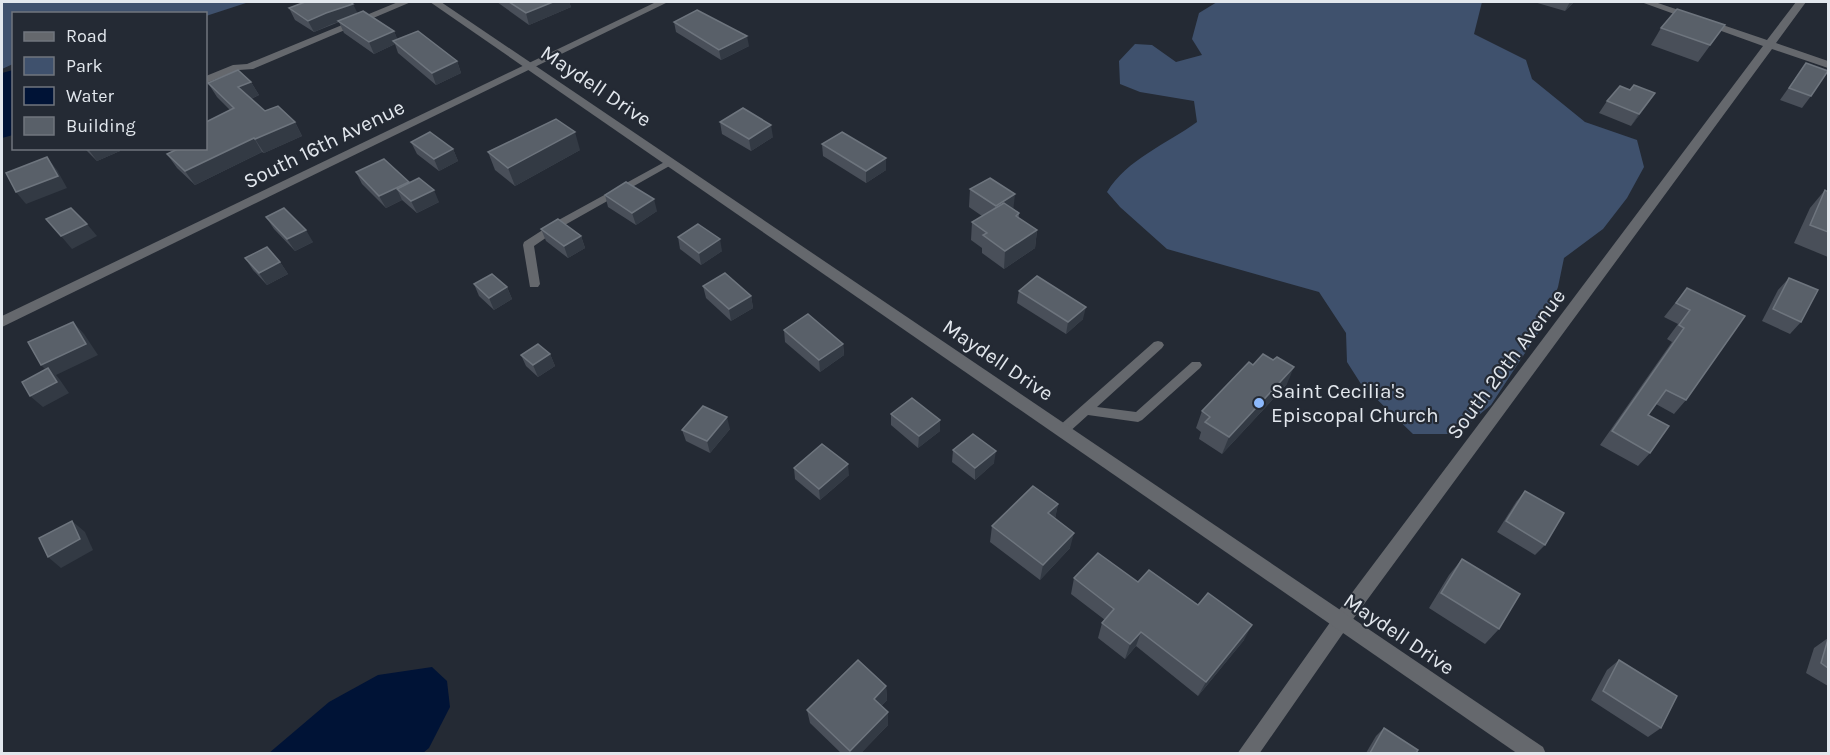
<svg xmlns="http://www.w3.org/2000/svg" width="1830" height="755" viewBox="0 0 1830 755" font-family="Karla,sans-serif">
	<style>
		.green { fill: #3f516d }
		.water { fill: #001336 }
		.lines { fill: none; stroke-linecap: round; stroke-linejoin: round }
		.service { fill: #65686d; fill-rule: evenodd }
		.minor { fill: #65686d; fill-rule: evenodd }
		.tertiary { fill: #65686d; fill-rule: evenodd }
		.wall { fill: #494f59 }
		.shaded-wall { fill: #333a44 }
		.building { fill: #596069; stroke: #6e757e; stroke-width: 1.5 }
		.poi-dot { fill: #8cb9fc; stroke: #242a34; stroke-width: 2 }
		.labels { text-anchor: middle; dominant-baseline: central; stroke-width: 4.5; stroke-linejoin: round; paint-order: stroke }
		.street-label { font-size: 21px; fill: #e2e7ed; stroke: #242a34 }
		.poi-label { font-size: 21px; fill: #e2e7ed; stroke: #242a34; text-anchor: start }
	</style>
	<rect width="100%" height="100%" fill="#242a34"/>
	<g class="green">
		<polygon points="2,2 249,2 206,16 14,14 13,64 2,69"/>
		<path d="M1217,2H1482L1474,34L1526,60L1532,79L1585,122L1637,140L1644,167L1627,198L1603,229L1564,258L1558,287L1544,324L1491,405L1456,434H1413L1361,384L1347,362L1346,333L1319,292L1167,249L1120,207L1107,192C1127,159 1167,144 1197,122L1194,101L1140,92L1120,84L1119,61L1135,44L1152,45L1176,62L1202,55L1192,39L1199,13Z"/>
	</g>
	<g class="water">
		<polygon points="13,70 13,135 2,138 2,73"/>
		<polygon points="432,667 447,681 450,707 429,748 423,753 269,753 329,702 378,675"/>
	</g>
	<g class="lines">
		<g class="service">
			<polygon points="670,159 675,162 673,164 563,226 534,246 540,284 538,287 530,287 523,245 524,242 555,222"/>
			<polygon points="1158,341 1162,342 1164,345 1162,348 1097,407 1136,412 1192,362 1200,362 1202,365 1200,368 1142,420 1138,422 1088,415 1067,434 1059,434 1057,430 1059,426 1154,342"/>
		</g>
		<g class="minor">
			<polygon points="398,2 411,2 253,69 239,70 206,83 206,76 233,65 247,64"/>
			<polygon points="656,2 668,2 2,327 2,316"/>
			<polygon points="1641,2 1655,2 1767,40 1796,2 1806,2 1776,43 1828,61 1828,68 1772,49 1348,626 1259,754 1237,754 1336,614 1763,46"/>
		</g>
		<polygon class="tertiary" points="430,2 441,2 1543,747 1546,754 1518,754"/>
	</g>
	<g class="wall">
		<polygon points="497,2 569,2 571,7 529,25"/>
		<polygon points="1534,2 1574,2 1565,11"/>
		<polygon points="289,8 358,13 394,31 397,39 457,61 461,73 436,85 398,53 395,44 374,54 344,33 339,22 314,32 295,20"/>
		<polygon points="674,22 749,46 721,60 676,32"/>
		<polygon points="1725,25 1698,62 1651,45 1661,28"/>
		<polygon points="1806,63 1811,96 1802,108 1780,100"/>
		<polygon points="251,82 259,95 251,99 265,111 295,122 302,136 264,153 262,152 195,185 177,168 167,154 206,148 230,110 217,97 208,83"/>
		<polygon points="1630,90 1655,93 1647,105 1631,126 1599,113 1607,101"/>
		<polygon points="720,122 773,137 751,151 722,134"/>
		<polygon points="411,142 453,149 458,161 439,171 417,154"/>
		<polygon points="822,144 886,170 866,183 823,156"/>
		<polygon points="84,148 118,148 120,151 97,161"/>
		<polygon points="580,150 515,186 495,170 488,152"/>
		<polygon points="356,172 409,183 439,202 417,213 402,200 386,208 362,184"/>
		<polygon points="970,189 1014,209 1019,213 1019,218 1037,230 1035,248 1004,269 982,253 982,248 971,240 972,222 982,216 969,207"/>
		<polygon points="1825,190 1828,192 1828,257 1794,243 1810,208"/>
		<polygon points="605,195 657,211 636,225 608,207"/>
		<polygon points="266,217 313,242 295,251 274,229"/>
		<polygon points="541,229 581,236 585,248 568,258 546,241"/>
		<polygon points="678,237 722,251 701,265 680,249"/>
		<polygon points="245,258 280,262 288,274 267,285 253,270"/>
		<polygon points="1789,278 1801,322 1790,334 1762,321 1778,290"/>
		<polygon points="474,284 507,287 512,299 494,310 479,296"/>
		<polygon points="703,286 751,296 753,308 731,321 706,298"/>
		<polygon points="1687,288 1745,316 1686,400 1674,414 1656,404 1648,415 1650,453 1638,466 1600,445 1672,342 1667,339 1678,324 1664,317"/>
		<polygon points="1019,291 1083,319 1066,334 1017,303"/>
		<polygon points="784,330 843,344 844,355 820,372 785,342"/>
		<polygon points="550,354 555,366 538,377 526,366 521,355"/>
		<polygon points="1287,384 1222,454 1199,439 1201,432 1196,428 1202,411"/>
		<polygon points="891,414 940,420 940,431 918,448 891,425"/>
		<polygon points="730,429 710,453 686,441 682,430"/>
		<polygon points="953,450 994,463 975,480 952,462"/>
		<polygon points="794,468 849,475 820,500 795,479"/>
		<polygon points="1525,491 1545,545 1535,555 1497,532 1516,502"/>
		<polygon points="1058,504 1055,518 1070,548 1040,580 990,542 992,526"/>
		<polygon points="1462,559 1499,629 1485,644 1429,608 1449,575"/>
		<polygon points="1074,578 1138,582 1244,640 1198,696 1136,646 1125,659 1098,638 1102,623 1105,620 1071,594"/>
		<polygon points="1828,638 1828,686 1806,673 1814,648"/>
		<polygon points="1619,660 1661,728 1648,737 1591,700 1607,670"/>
		<polygon points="886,686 887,700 881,706 888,725 861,753 841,753 810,723 807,710"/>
		<polygon points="1384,728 1416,753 1366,753 1376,736"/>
	</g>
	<g class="shaded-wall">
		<polygon points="553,2 569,2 571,7 529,25 526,13"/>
		<polygon points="1570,2 1574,2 1565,11"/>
		<polygon points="353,4 359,16 332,24 314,32 308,21 326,13"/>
		<polygon points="394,31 399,43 393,41 395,44 374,54 369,42"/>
		<polygon points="747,36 749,46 721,60 719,50"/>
		<polygon points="457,61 461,73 436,85 432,73"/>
		<polygon points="251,82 259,95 246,101 238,87"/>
		<polygon points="1655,93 1647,105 1631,126 1639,114"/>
		<polygon points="295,122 302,136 264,153 255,139"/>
		<polygon points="771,125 773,137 751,151 749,139"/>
		<polygon points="575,132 580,150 515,186 508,168"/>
		<polygon points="254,138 262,152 195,185 185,171"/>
		<polygon points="89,148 118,148 120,151 97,161 88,149"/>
		<polygon points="453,149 458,161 439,171 434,159"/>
		<polygon points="47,157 57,170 67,188 26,204 16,192"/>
		<polygon points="886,158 886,170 866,183 866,171"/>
		<polygon points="409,182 414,194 397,189 402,200 386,208 379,196"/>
		<polygon points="434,190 439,202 417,213 411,201"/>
		<polygon points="1015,194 1013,212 994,224 996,206"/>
		<polygon points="654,199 657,211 636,225 632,213"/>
		<polygon points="87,224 97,236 72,249 61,236"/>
		<polygon points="306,230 313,242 295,251 287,239"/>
		<polygon points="1037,230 1035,248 1004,269 1005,251"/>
		<polygon points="581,236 585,248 568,258 564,246"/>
		<polygon points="720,239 722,251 701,265 699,253"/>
		<polygon points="280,262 288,274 267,285 259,273"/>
		<polygon points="507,287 512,299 494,310 489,298"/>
		<polygon points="751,296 753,308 731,321 729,309"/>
		<polygon points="1086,307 1083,319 1066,334 1068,322"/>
		<polygon points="73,322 84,334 98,355 56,375 60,380 69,393 43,407 30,396 53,377 41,365"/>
		<polygon points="843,344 844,355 820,372 819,360"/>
		<polygon points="550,354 555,366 538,377 533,365"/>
		<polygon points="1294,367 1287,384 1222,454 1229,437"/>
		<polygon points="727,417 730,429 710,453 707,441"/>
		<polygon points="940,420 940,431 918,448 919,436"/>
		<polygon points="996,451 994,463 975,480 975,468"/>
		<polygon points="848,464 849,475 820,500 819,489"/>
		<polygon points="1058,504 1055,520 1048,513"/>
		<polygon points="72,521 85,532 93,550 61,568 48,557"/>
		<polygon points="1074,533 1070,548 1040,580 1043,565"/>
		<polygon points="1252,625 1244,640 1198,696 1206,682"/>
		<polygon points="1141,632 1136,646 1125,659 1130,644"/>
		<polygon points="886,686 887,700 875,712 874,699"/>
		<polygon points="888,712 888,725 861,753 850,753 850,751"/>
	</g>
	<g class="building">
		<polygon points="305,2 350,2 353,4 326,13 308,21 289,8"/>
		<polygon points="509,2 553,2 526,13"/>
		<polygon points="1677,9 1725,25 1710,45 1661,28"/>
		<polygon points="697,10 747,36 719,50 674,22"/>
		<polygon points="363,11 394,31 369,42 338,21"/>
		<polygon points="418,31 457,61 432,73 393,41"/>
		<polygon points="1806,63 1828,71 1811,96 1789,88"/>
		<polygon points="238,70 251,82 238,87 265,111 278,106 295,122 255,139 254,138 185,171 167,154 180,148 206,148 206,122 234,108 208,83"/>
		<polygon points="1634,85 1655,93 1639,114 1607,101 1620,86 1630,90"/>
		<polygon points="743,108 771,125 749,139 720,122"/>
		<polygon points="556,119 575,132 508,168 488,152"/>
		<polygon points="430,132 453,149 434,159 411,142"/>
		<polygon points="842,132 886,158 866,171 822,144"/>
		<polygon points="47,157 58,176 16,192 6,173"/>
		<polygon points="384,159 409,182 379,196 356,172"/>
		<polygon points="419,178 434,190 411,201 397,189"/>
		<polygon points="990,178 1015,194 996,206 970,189"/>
		<polygon points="626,182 654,199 632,213 605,195"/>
		<polygon points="1825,190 1828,192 1828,232 1810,225"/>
		<polygon points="1004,203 1019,213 1016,216 1037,230 1005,251 983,235 987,233 972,222"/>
		<polygon points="71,208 87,224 61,236 46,219"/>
		<polygon points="284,208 306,230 287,239 266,217"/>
		<polygon points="558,219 581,236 564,246 541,229"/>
		<polygon points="698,224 720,239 699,253 678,237"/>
		<polygon points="267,247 280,262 259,273 245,258"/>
		<polygon points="725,273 751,296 729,309 703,286"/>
		<polygon points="492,274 507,287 489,298 474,284"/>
		<polygon points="1037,276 1086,307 1068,322 1019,291"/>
		<polygon points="1789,278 1818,290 1801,322 1773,309"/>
		<polygon points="1687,288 1745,316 1686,400 1666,390 1648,415 1669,426 1650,453 1612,431 1684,328 1679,325 1690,310 1676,303"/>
		<polygon points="808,314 843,344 819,360 784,330"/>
		<polygon points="73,322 86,344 41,365 28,342"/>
		<polygon points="538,344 550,354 533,365 521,355"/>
		<polygon points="1263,354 1273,360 1277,357 1294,367 1229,437 1205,422 1210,417 1202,411 1249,362 1253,365"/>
		<polygon points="48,368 57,382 30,396 22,382"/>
		<polygon points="912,398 940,420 919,436 891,414"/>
		<polygon points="703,406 727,417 707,441 682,430"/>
		<polygon points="973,434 996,451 975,468 953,450"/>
		<polygon points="822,444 848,464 819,489 794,468"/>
		<polygon points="1033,486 1058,504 1048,513 1074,533 1043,565 992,526"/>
		<polygon points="1525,491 1564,513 1545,545 1506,521"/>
		<polygon points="72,521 80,539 48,557 39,538"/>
		<polygon points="1098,553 1138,582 1149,570 1198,605 1208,593 1252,625 1206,682 1141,632 1130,644 1102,623 1114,609 1074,578"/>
		<polygon points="1462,559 1520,594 1499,629 1441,593"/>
		<polygon points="1828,639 1828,668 1821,663"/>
		<polygon points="858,660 886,686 874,699 888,712 850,751 807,710"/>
		<polygon points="1619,660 1677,696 1661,728 1603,691"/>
		<polygon points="1384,728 1418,750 1416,753 1370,753"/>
	</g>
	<circle class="poi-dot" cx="1259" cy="403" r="6"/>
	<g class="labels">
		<g class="street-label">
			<text transform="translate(596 86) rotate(34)">Maydell Drive</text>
			<text transform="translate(324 144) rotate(-26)">South 16th Avenue</text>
			<text transform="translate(998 360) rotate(34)">Maydell Drive</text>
			<text transform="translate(1506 364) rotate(-53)">South 20th Avenue</text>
			<text transform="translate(1399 634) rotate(34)">Maydell Drive</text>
		</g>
		<g class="poi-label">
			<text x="1271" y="391">Saint Cecilia's<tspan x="1271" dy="24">Episcopal Church</tspan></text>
		</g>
	</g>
	<rect width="1830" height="755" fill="none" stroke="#e2e7ed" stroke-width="6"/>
	<rect x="12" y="12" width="195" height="138" fill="#242a34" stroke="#70767e" stroke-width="1.5"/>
	<rect x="24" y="32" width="30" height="9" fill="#65686d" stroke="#70767e" stroke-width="1.5"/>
	<text x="66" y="42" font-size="18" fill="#e2e7ed">Road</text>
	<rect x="24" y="57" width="30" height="18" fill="#3f516d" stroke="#70767e" stroke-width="1.5"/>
	<text x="66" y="72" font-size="18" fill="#e2e7ed">Park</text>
	<rect x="24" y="87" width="30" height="18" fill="#001336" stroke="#70767e" stroke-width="1.5"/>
	<text x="66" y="102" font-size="18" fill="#e2e7ed">Water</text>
	<rect x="24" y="117" width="30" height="18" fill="#596069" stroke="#70767e" stroke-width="1.5"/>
	<text x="66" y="132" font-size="18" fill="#e2e7ed">Building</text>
</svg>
